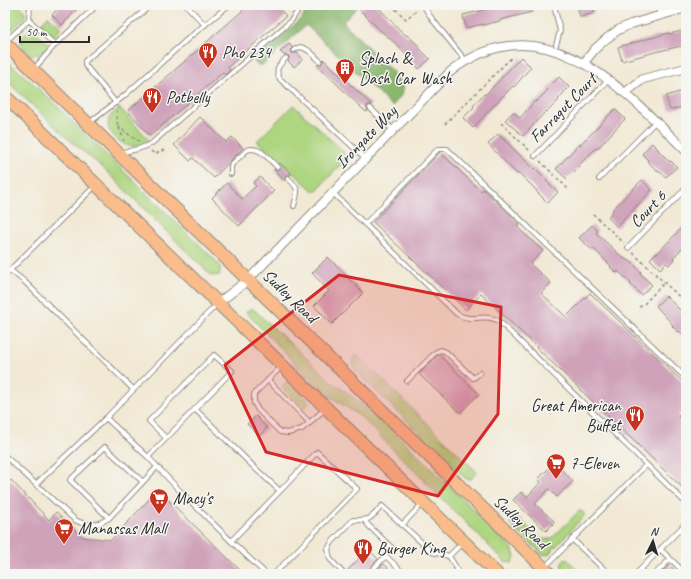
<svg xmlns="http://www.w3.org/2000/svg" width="691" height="579" viewBox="0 0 691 579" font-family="Caveat,sans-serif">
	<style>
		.green { fill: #aed580; stroke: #6c8056 }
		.forest { fill: #8ab66e; stroke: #5a704c }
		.building { fill: #cfa2ba }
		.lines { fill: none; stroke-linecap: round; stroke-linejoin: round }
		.service-casing { stroke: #8e8a80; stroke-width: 6 }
		.minor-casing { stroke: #8e8a80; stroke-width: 10 }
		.primary-casing { stroke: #8e8a80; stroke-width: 14 }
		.path { stroke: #8e8a80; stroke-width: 1.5; stroke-dasharray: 3 3; stroke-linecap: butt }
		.service { stroke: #fff; stroke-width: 4 }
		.minor { stroke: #fff; stroke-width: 8 }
		.primary { stroke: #fabc8b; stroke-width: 12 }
		.marked { fill: #d62828; fill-opacity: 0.2; stroke: #d62828; stroke-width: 3; stroke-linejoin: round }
		.labels { text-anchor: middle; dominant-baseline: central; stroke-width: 3; stroke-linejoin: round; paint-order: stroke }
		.poi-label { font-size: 17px; fill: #2b2b2b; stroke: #f6f6f2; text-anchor: start }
		.street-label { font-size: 17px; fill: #2b2b2b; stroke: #f6f6f2 }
	</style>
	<rect width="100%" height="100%" fill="#f6f6f2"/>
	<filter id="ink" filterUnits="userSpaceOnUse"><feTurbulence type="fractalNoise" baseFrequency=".025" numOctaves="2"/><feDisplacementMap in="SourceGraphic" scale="8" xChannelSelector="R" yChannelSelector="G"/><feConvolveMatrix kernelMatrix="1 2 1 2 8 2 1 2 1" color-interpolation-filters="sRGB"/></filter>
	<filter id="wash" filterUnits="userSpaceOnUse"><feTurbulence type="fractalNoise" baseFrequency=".012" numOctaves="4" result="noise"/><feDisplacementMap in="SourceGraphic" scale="16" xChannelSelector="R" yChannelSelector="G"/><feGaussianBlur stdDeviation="0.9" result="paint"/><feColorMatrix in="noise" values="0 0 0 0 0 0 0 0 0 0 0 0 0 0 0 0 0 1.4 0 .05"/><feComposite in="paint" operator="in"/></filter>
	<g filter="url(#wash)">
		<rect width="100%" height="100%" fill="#f2e9d5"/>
		<g class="green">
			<path d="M5,5H19C22,8 26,11 25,16C24,19 14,29 11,30C9,31 7,30 5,29Z"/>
			<polygon points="48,16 62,28 53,37 40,25"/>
			<path d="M31,28L49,45L40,54L31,55C15,45 20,38 31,28Z"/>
			<polygon points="5,59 38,88 220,265 220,275 212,276 189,254 101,166 66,137 7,81 5,79"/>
			<polygon points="293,105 344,152 345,160 315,192 257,141"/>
			<path d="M120,108L148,139C137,152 122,146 113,135C111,132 109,130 108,127C108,124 109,120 109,117Z"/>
			<polygon points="252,308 331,381 378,416 512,548 515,557 512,563 505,562 361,417 317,387 246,312"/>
			<path d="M356,354L477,472L471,479H467L464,477L354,369C352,363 352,360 356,354Z"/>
			<path d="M287,382H290L308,400L309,403L306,407H301L284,390C282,386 283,383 287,382Z"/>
			<path d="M579,511H581L584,513V516L548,555L542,554L511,525C510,520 511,517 513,513L540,539H551Z"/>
			<polygon points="566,558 582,574 566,574 562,568 562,563"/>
		</g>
		<path class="forest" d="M308,5H360L343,22L394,73C397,78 405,87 402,93C400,98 395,103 392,106L306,25L266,62L262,65H258L255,63V60L303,17Z"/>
		<g id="blocks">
			<g class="building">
				<polygon points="61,5 81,5 62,25 52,15"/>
				<polygon points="249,5 276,5 286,16 228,67 230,70 225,75 223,72 150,136 128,111"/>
				<polygon points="364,5 376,5 400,30 407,36 407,35 419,46 418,47 430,59 419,69 397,45 378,28 360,10"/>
				<polygon points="496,5 530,5 532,12 500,20 500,21 483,25 483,24 466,28 463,15 496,7"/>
				<polygon points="577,5 592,5 594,13 580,17"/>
				<polygon points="686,30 686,45 655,52 622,61 618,47 669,33 669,34"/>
				<polygon points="289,44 292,47 291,50 292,53 297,53 303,59 294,67 288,61 289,58 289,56 286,55 284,55 280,52"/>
				<polygon points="521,57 531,67 514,87 513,86 495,104 473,128 463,118 474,107 473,106 484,94 485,95 491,89"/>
				<polygon points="323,59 372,105 369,105 367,106 367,109 368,111 366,112 317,65 318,64 322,64 323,61"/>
				<polygon points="559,77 569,87 558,99 559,100 547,112 546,111 523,136 505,120 513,112 520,118 535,101 536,102 548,90 547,89"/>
				<polygon points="683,91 683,93 686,92 686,106 670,110 666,96"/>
				<polygon points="615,109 625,119 597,149 596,148 578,166 579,167 567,179 556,169 579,144 580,145 586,138 586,139"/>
				<polygon points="200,117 226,142 232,137 243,148 214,178 193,158 190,161 174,145"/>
				<polygon points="498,134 528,163 534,169 535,168 547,180 546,181 558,192 548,203 536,191 537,191 519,173 517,174 488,144"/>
				<polygon points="652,143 658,149 658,150 670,162 671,161 677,167 666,177 660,172 660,173 647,161 648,160 642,154"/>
				<polygon points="440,152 481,191 483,189 520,224 517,227 543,251 530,264 551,283 541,293 566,317 590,293 686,385 686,408 678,416 686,423 686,491 537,348 537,347 481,294 466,310 373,222"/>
				<polygon points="280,163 292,174 290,175 288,175 285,176 285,181 274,170 274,169 277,170 280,169 280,167 279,164"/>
				<polygon points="260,177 274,191 239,226 212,198 227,183 242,199 256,186 253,183"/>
				<polygon points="642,180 652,190 623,220 623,221 617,227 608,217 613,211 612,210"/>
				<polygon points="686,223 686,244 673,258 674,259 669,265 666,263 660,269 650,259 656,253 657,254"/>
				<polygon points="592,225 598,231 596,233 621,256 628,261 629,260 641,272 640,273 652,285 641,295 630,284 631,283 618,271 617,273 610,267 611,266 593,248 592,250 579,238"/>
				<polygon points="328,257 363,293 332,324 314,306 329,291 312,273"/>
				<polygon points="666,296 686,316 686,338 679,331 678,332 672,326 673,325 656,306"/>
				<polygon points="438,355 439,355 479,394 460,413 419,374"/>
				<polygon points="256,416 267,428 259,436 247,424"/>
				<polygon points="554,463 573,481 557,497 549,489 535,504 555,522 546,531 513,500 521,492 527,497 541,482 538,479"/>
				<polygon points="11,480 49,520 56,512 82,537 111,540 158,490 244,574 5,574 5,486"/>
				<polygon points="368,549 378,559 366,572 365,574 352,574 348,570"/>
				<polygon points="383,564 385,565 394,574 373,574"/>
				<polygon points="669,565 679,574 660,574"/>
			</g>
		</g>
	</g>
	<g filter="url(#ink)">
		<use href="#blocks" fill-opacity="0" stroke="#8e8a80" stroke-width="1"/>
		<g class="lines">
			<defs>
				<g id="service">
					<polyline points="30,5 29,20 55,45"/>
					<polyline points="186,5 205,25"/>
					<polyline points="423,5 432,19 465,60"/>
					<polyline points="554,5 560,31 556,45"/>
					<polyline points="658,5 660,15"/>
					<polyline points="6,41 29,20"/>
					<path d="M294,50L300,47C309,48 314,56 320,61"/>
					<path d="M286,58C279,65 274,70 280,79L366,159"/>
					<polyline points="33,70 55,45 97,5"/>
					<polyline points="116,103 85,65 85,61 151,5"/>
					<polyline points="370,108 393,130"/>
					<polyline points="89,123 124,96 191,36 229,5"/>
					<path d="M121,152C132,151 142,149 152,143L291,21L297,12L298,5"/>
					<polyline points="535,156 608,80"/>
					<path d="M231,174V167L232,164L247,150C259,145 269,159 277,167"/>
					<path d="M288,178C300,190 298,190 294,206"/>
					<polyline points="599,179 656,121"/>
					<path d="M333,193L457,314C473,323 481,314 494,319C496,319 498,321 500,322L686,503"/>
					<polyline points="365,224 438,149 447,149 686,378"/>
					<polyline points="628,248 686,188"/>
					<polyline points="10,270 24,281 133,389"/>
					<polyline points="5,275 95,186"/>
					<polyline points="281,367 254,394 254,403 258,410 280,432 288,433 302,429 325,409"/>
					<polyline points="268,380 310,423"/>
					<polyline points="407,381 436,352 441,350 446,352 473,378 475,377 480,373"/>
					<polyline points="195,409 257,470 280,491 231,541"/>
					<polyline points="106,418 148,457 184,495 231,541 266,574"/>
					<path d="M5,456L75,520C88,527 98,525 109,518L157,467"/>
					<polyline points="148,457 232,371 214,355 149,421 166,438"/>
					<polyline points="36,484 106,418 217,304"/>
					<polyline points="109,518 70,480 105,447 143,482"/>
					<polyline points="365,521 369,526 393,549"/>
					<polyline points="402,525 423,503"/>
					<polyline points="572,539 609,574"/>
					<polyline points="660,549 686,574"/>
					<polyline points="545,567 646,465"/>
					<polyline points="274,574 357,489 317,452 280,491"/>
					<path d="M344,574L330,559L328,549L332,542L353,520C371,521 371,518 382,506L432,552L449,556"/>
					<polyline points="368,574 386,556 404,574"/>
					<polyline points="460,574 449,556 462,543"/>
					<polyline points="636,574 686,523"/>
					<polyline points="655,574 670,559"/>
				</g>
				<g id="minor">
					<polyline points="586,60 595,49 606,39 618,30 631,24 686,8"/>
					<polyline points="626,92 643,79 686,68"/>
					<path d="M218,303L248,280L450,72C543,0 622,88 686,151"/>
				</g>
				<g id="primary">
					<polyline points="5,43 550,574"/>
					<polyline points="5,96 497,574"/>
				</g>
			</defs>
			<use href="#service" class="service-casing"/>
			<use href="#minor" class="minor-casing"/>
			<use href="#primary" class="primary-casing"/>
			<g class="path">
				<polyline points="391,5 406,19 418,9"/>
				<polyline points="117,110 117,122 124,141"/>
				<polyline points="501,123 530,151"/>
				<polyline points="445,124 513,56"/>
				<polyline points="118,126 132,137 139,141"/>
				<polyline points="151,151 155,154 164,150"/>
				<polyline points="540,161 569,190"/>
				<polyline points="593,214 624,243"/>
				<polyline points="633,253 686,303"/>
				<polyline points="639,307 643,305 664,283"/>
			</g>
			<use href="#service" class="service"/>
			<use href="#minor" class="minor"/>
			<use href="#primary" class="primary"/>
		</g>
	</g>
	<path class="marked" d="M339,275L501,307L498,414L438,496L266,452L225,365Z"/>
	<defs>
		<symbol id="restaurant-pin" viewBox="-11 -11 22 30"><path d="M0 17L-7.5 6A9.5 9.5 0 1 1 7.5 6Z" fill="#c8321e" stroke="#f6f6f2"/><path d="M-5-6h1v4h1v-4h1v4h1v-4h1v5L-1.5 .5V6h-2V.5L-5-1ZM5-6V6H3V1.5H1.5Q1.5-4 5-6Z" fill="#fff"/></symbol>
		<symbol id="building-pin" viewBox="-11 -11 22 30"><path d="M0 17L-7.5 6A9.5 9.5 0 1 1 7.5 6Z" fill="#c8321e" stroke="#f6f6f2"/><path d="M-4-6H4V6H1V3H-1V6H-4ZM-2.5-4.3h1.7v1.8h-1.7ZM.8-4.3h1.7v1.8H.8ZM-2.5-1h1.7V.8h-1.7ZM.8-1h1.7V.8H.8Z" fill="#fff"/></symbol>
		<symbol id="supermarket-pin" viewBox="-11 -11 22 30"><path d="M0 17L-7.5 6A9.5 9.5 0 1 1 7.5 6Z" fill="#c8321e" stroke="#f6f6f2"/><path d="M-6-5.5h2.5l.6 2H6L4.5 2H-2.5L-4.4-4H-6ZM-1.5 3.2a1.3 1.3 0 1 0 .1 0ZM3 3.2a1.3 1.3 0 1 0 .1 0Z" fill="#fff"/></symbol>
	</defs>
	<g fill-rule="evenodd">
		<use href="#restaurant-pin" x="197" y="41" width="22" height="30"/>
		<use href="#building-pin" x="334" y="57" width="22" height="30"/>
		<use href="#restaurant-pin" x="141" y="86" width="22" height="30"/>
		<use href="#restaurant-pin" x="624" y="404" width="22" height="30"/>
		<use href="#supermarket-pin" x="545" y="452" width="22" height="30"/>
		<use href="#supermarket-pin" x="148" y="487" width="22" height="30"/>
		<use href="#supermarket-pin" x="53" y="517" width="22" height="30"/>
		<use href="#restaurant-pin" x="352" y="537" width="22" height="30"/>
	</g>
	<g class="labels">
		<g class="poi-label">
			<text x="222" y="52">Pho 234</text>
			<text x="359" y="58">Splash &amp;<tspan x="359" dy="20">Dash Car Wash</tspan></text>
			<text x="166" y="97">Potbelly</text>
			<text x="621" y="405" text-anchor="end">Great American<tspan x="621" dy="20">Buffet</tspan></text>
			<text x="570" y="463">7-Eleven</text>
			<text x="173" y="498">Macy's</text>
			<text x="78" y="528">Manassas Mall</text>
			<text x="377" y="548">Burger King</text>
		</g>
		<g class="street-label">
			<text transform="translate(563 108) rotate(-46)">Farragut Court</text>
			<text transform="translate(366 137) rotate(-46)">Irongate Way</text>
			<text transform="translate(648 209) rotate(-46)">Court 6</text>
			<text transform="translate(290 296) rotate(44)">Sudley Road</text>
			<text transform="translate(521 522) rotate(44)">Sudley Road</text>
		</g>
	</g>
	<rect width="691" height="579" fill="none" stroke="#f6f6f2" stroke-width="20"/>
	<g transform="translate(653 541) rotate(5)" stroke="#f6f6f2" stroke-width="3" paint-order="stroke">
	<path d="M0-3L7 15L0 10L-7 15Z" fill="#2b2b2b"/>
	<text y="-6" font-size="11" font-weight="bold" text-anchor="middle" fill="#2b2b2b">N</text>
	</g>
	<path d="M20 36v6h69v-6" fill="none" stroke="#2b2b2b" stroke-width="2"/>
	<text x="26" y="36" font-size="12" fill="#2b2b2b" stroke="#f6f6f2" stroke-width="3" paint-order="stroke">50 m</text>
</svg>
